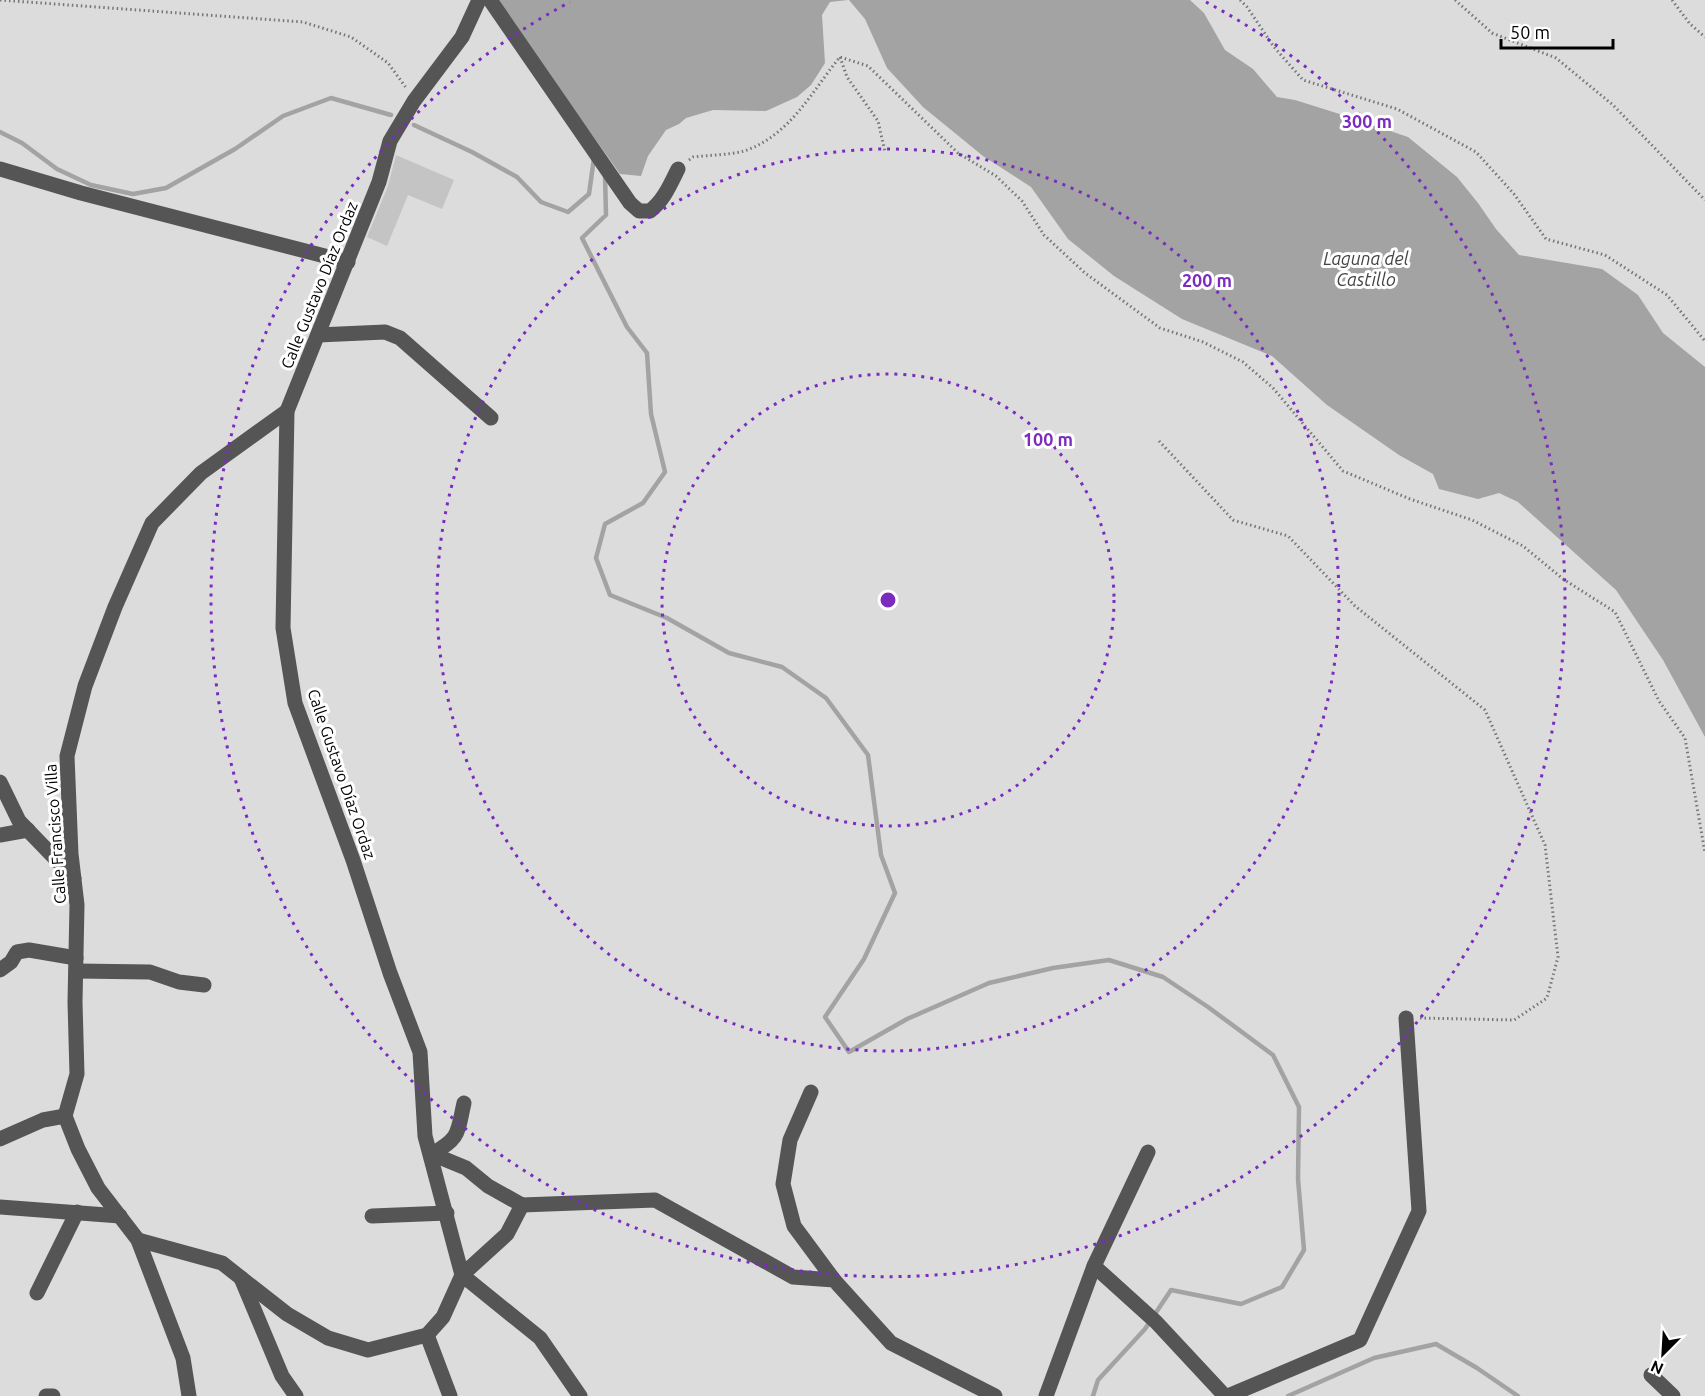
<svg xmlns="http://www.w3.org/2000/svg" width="1705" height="1396" viewBox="0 0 1705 1396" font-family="Ubuntu,sans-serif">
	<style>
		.green { fill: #dcdcdc }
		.water { fill: #a3a3a3 }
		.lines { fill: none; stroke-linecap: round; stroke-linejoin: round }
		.stream { stroke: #a3a3a3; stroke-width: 4.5 }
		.building { fill: #c4c4c4 }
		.path { stroke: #777; stroke-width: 3; stroke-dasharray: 1.5 3; stroke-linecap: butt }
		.minor { stroke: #555; stroke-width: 15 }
		.ring { fill: none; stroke: #7b2cbf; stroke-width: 3; stroke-dasharray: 3 6 }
		.labels { text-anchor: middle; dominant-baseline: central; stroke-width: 6; stroke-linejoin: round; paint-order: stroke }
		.street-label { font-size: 16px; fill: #000; stroke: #fff }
		.water-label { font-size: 18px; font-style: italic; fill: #444; stroke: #fff }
		.centre { fill: #7b2cbf; stroke: #fff; stroke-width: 3 }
		.ring-label { font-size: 18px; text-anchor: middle; font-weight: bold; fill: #7b2cbf; stroke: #fff; stroke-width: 6; stroke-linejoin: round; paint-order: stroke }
	</style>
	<rect width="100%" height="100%" fill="#fff"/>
	<rect class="green" x="0" y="0" width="1705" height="1396"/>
	<g class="water">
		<polygon points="496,0 848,0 830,2 822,15 825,63 811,85 797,97 766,111 713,110 686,118 679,124 666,130 648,156 641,176 620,174"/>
		<polygon points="849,0 1190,0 1204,13 1225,50 1253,69 1277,97 1295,100 1346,116 1408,137 1457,177 1478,203 1496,229 1519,255 1602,269 1638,295 1663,333 1705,367 1705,737 1663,660 1616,590 1518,502 1499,493 1478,499 1439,489 1433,474 1399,455 1327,405 1272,356 1182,319 1114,276 1068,239 1031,187 983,156 923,107 887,68 865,19"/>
	</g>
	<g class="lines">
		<g class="stream">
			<polyline points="414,125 472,152 517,177 541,202 568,212 589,194 594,158"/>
			<polyline points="0,132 22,143 57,169 91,185 133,194 166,188 235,149 283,116 331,98 391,115"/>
			<polyline points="605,175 606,215 582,238 627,327 647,353 651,414 665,472 643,503 605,524 596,558 610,595 667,618 729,653 782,667 826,698 868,755 881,855 895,893 864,959 825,1017 849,1052 907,1019 989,983 1053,968 1109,960 1163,977 1208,1007 1273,1055 1299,1107 1298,1179 1304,1250 1282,1287 1241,1304 1171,1290 1145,1329 1098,1380 1093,1396"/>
			<polyline points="1288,1396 1374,1358 1436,1344 1477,1368 1518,1396"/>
		</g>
	</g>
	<polygon class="building" points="396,155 454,180 442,209 408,195 387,246 367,237 388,186"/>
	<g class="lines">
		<g class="path">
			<polyline points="0,0 303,22 351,37 388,63 407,89"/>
			<polyline points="1240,0 1247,7 1274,47 1303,80 1397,109 1476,152 1514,194 1546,239 1605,255 1667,295 1705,341"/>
			<polyline points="1455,0 1492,33 1556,58 1613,105 1705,200"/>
			<polyline points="1672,0 1690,24 1705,37"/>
			<polyline points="840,57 847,77 878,121 885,152"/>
			<path d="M689,160L693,157C709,155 729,155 744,151C790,136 812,91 840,57L868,66L958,153L996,176L1022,201L1044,235L1085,273L1160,328L1203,342L1243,362L1273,388L1343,471L1410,499L1472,520L1523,546L1563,579L1615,612L1659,701L1685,738L1705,853"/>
			<polyline points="1159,441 1233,520 1288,536 1355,606 1485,710 1545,845 1558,957 1547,998 1514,1020 1420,1018"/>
		</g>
		<g class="minor">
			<polyline points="479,0 462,37 414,101 390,141 379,182 287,411 283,628 295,703 353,860 390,973 420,1052 425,1136 462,1275 540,1338 580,1396"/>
			<path d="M490,0L630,203L639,211H650C664,200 670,185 678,169"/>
			<polyline points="0,169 81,193 348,262"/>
			<polyline points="318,335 385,332 400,338 491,418"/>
			<polyline points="0,782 19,821 74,878"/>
			<polyline points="0,835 28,830"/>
			<polyline points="0,970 11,962 17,952 29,950 76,958"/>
			<polyline points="76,971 150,972 179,982 204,985"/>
			<polyline points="811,1092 790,1140 783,1184 794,1226 834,1280"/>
			<polyline points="0,1139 43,1120 65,1116"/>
			<polyline points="432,1154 466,1168 488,1186 522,1205"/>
			<path d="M432,1154C460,1138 457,1134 464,1103"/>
			<polyline points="522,1205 655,1200 793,1277 834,1280 891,1343 995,1396"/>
			<polyline points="0,1207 120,1216"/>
			<polyline points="372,1216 447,1213"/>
			<polyline points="138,1240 222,1263 287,1314 328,1338 368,1350 427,1335 443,1317 462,1275 507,1234 522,1205"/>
			<polyline points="1094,1266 1156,1322 1225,1396"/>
			<polyline points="241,1278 282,1376 296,1396"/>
			<polyline points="37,1293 77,1212"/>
			<polyline points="427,1335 450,1396"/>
			<polyline points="1651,1375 1673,1396"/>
			<polyline points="46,1396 53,1396"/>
			<polyline points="189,1396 183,1358 138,1240 98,1188 78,1149 65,1116 77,1074 75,1002 77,905 71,854 67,756 85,686 115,607 152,523 201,473 287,411"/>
			<polyline points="1046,1396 1094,1266 1148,1152"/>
			<polyline points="1228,1396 1360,1340 1419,1211 1406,1018"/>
		</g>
	</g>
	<g class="ring">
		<circle cx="888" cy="600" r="226"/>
		<circle cx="888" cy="600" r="451"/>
		<path d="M1206 2A677 677 0 1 1 570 2"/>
	</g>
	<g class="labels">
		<g class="street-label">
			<text transform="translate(319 285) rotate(-68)">Calle Gustavo Díaz Ordaz</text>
			<text transform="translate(342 774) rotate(71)">Calle Gustavo Díaz Ordaz</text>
			<text transform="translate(55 834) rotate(-94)">Calle Francisco Villa</text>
		</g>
		<g class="water-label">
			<text x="1366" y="258">Laguna del<tspan x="1366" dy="21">Castillo</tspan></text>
		</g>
	</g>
	<circle cx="888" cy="600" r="9" class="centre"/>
	<g class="ring-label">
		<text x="1367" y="128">300 m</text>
		<text x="1207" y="287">200 m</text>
		<text x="1048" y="446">100 m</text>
	</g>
	<g transform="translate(1663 1354) rotate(204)" stroke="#ffffff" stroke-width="4.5" paint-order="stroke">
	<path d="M0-4.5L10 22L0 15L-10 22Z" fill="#000000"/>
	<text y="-9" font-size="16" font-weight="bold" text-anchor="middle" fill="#000000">N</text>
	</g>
	<path d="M1501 39v9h112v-9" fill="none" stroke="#000000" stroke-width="3"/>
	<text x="1510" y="39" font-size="18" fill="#000000" stroke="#ffffff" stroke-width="4.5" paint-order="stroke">50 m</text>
</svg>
